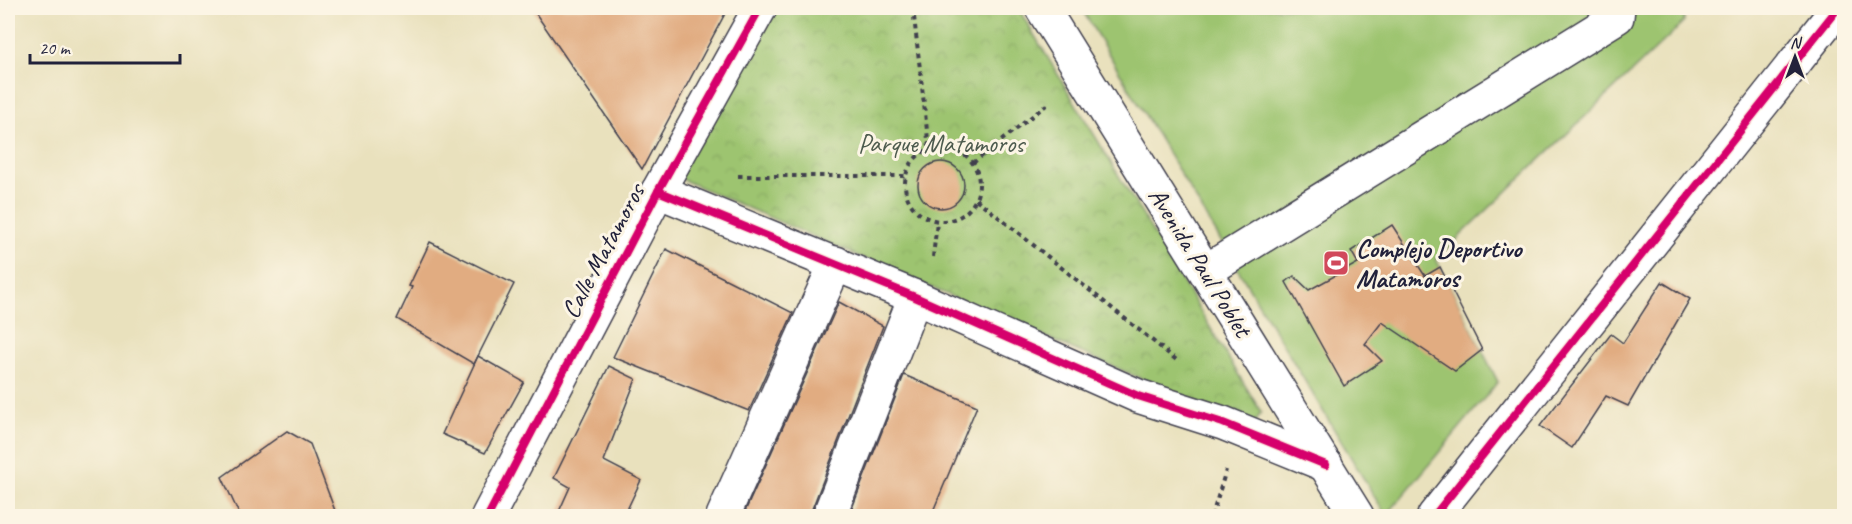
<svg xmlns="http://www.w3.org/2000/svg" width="1852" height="524" viewBox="0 0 1852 524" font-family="Caveat,sans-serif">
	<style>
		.park { fill: url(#park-crowns); stroke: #607356; stroke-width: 1.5 }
		.pitch { fill: #9dc470; stroke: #607356; stroke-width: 1.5 }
		.building { fill: #e1ac81 }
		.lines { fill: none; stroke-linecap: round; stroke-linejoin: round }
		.minor-casing { stroke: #403f4e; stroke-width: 36 }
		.major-casing { stroke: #403f4e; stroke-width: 36 }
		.path { stroke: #403f4e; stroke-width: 4; stroke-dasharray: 4.5 4.5; stroke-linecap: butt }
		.minor { stroke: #fff; stroke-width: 33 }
		.major { stroke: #fff; stroke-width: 33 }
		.cycleway-casing { stroke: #fcf5e5; stroke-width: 11 }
		.cycleway { stroke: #d6006c; stroke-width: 8 }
		.labels { text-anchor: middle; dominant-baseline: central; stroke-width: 6; stroke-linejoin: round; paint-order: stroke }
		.park-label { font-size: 26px; fill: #4d5b4e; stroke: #fcf5e5 }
		.poi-label { font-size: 26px; font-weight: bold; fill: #22223b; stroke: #fcf5e5; text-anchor: start }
		.street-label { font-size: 26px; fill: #22223b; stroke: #fcf5e5 }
	</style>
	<defs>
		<pattern id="park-crowns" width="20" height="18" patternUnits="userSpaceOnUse" patternTransform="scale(1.5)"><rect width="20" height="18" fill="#9dc470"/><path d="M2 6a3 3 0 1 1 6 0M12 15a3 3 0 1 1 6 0" fill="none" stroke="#87a862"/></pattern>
	</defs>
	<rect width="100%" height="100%" fill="#fcf5e5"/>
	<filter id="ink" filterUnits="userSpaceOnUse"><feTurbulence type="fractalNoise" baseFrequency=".0167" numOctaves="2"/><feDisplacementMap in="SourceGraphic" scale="12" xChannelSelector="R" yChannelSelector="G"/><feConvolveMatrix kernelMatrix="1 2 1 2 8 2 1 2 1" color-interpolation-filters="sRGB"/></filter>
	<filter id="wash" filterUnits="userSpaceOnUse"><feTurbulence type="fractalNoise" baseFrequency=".008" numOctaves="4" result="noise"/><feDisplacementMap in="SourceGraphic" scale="24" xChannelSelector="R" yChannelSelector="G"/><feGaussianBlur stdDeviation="1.35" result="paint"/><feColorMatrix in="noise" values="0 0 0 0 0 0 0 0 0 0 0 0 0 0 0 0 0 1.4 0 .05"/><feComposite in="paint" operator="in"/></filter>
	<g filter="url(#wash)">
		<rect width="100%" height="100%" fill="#e9e1bd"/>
		<polygon class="park" points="773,8 1018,8 1261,412 1253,427 674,176"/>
		<polygon class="pitch" points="1081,8 1684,8 1684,22 1436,259 1498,382 1386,516"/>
		<g id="blocks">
			<g class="building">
				<polygon points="532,8 728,8 642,169"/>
				<circle cx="941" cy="185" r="23"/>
				<polygon points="1392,225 1425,276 1440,267 1482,350 1455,371 1382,322 1365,344 1382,361 1344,386 1286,282 1294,276 1309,290 1358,263 1351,251"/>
				<polygon points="430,242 514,284 474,364 397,319 412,287 409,286"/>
				<polygon points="666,249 793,313 749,411 613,357"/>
				<polygon points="1662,282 1690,299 1628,406 1606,396 1572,448 1540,426 1611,334 1623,343"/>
				<polygon points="839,302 883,326 812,509 811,516 743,516"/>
				<polygon points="478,356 524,382 485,453 442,434"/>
				<polygon points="609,366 636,379 604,461 641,480 624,516 557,516 570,487 554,478"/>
				<polygon points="904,375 977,406 931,516 849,516"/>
				<polygon points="287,431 310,444 337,516 240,516 222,477"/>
			</g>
		</g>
	</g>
	<g filter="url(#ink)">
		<use href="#blocks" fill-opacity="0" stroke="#403f4e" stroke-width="1.5"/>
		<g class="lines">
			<defs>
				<g id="minor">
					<polyline points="658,191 915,297 1138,396 1223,423 1326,465"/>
					<polyline points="1206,271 1617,17 1618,8"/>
					<polyline points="488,516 658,191 760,8"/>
					<polyline points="723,516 836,263"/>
					<polyline points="829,516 915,297"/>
					<polyline points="1434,516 1838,8"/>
				</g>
				<polyline id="major" points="1042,8 1357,516"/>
			</defs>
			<use href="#minor" class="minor-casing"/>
			<use href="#major" class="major-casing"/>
			<g class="path">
				<polyline points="913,8 929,148"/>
				<circle cx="942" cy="184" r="37"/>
				<polyline points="973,163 1050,102"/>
				<polyline points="738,176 905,176"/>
				<polyline points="976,199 1179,362"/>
				<polyline points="933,257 937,222"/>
				<polyline points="1212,516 1226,470"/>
			</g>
			<use href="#minor" class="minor"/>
			<use href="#major" class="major"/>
			<defs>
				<g id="cycleway">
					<polyline points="658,191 915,297 1138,396 1223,423 1326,465"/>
					<polyline points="488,516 658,191 760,8"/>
					<polyline points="1434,516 1838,8"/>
				</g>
			</defs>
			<use href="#cycleway" class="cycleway-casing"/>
			<use href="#cycleway" class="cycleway"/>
		</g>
	</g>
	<defs>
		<symbol id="stadium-square" viewBox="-11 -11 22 22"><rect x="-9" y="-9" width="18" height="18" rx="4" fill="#d1495b" stroke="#fcf5e5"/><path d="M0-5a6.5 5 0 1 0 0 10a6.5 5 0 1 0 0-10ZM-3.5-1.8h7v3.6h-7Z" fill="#fff"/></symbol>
	</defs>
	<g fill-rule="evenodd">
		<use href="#stadium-square" x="1321" y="248" width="30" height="30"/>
	</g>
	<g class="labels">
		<g class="park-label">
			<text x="941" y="143">Parque Matamoros</text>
		</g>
		<g class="poi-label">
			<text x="1356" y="248">Complejo Deportivo<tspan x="1356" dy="30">Matamoros</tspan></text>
		</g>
		<g class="street-label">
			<text transform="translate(603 251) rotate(-62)">Calle Matamoros</text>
			<text transform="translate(1200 262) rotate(58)">Avenida Paul Poblet</text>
		</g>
	</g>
	<rect width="1852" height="524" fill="none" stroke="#fcf5e5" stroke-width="30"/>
	<g transform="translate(1795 57)" stroke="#fcf5e5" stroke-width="4.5" paint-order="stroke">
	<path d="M0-4.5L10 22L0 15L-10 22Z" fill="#22223b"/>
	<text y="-9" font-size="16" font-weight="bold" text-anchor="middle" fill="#22223b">N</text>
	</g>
	<path d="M30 54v9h150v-9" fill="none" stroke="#22223b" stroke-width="3"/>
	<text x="39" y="54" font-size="18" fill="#22223b" stroke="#fcf5e5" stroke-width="4.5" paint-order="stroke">20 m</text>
</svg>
